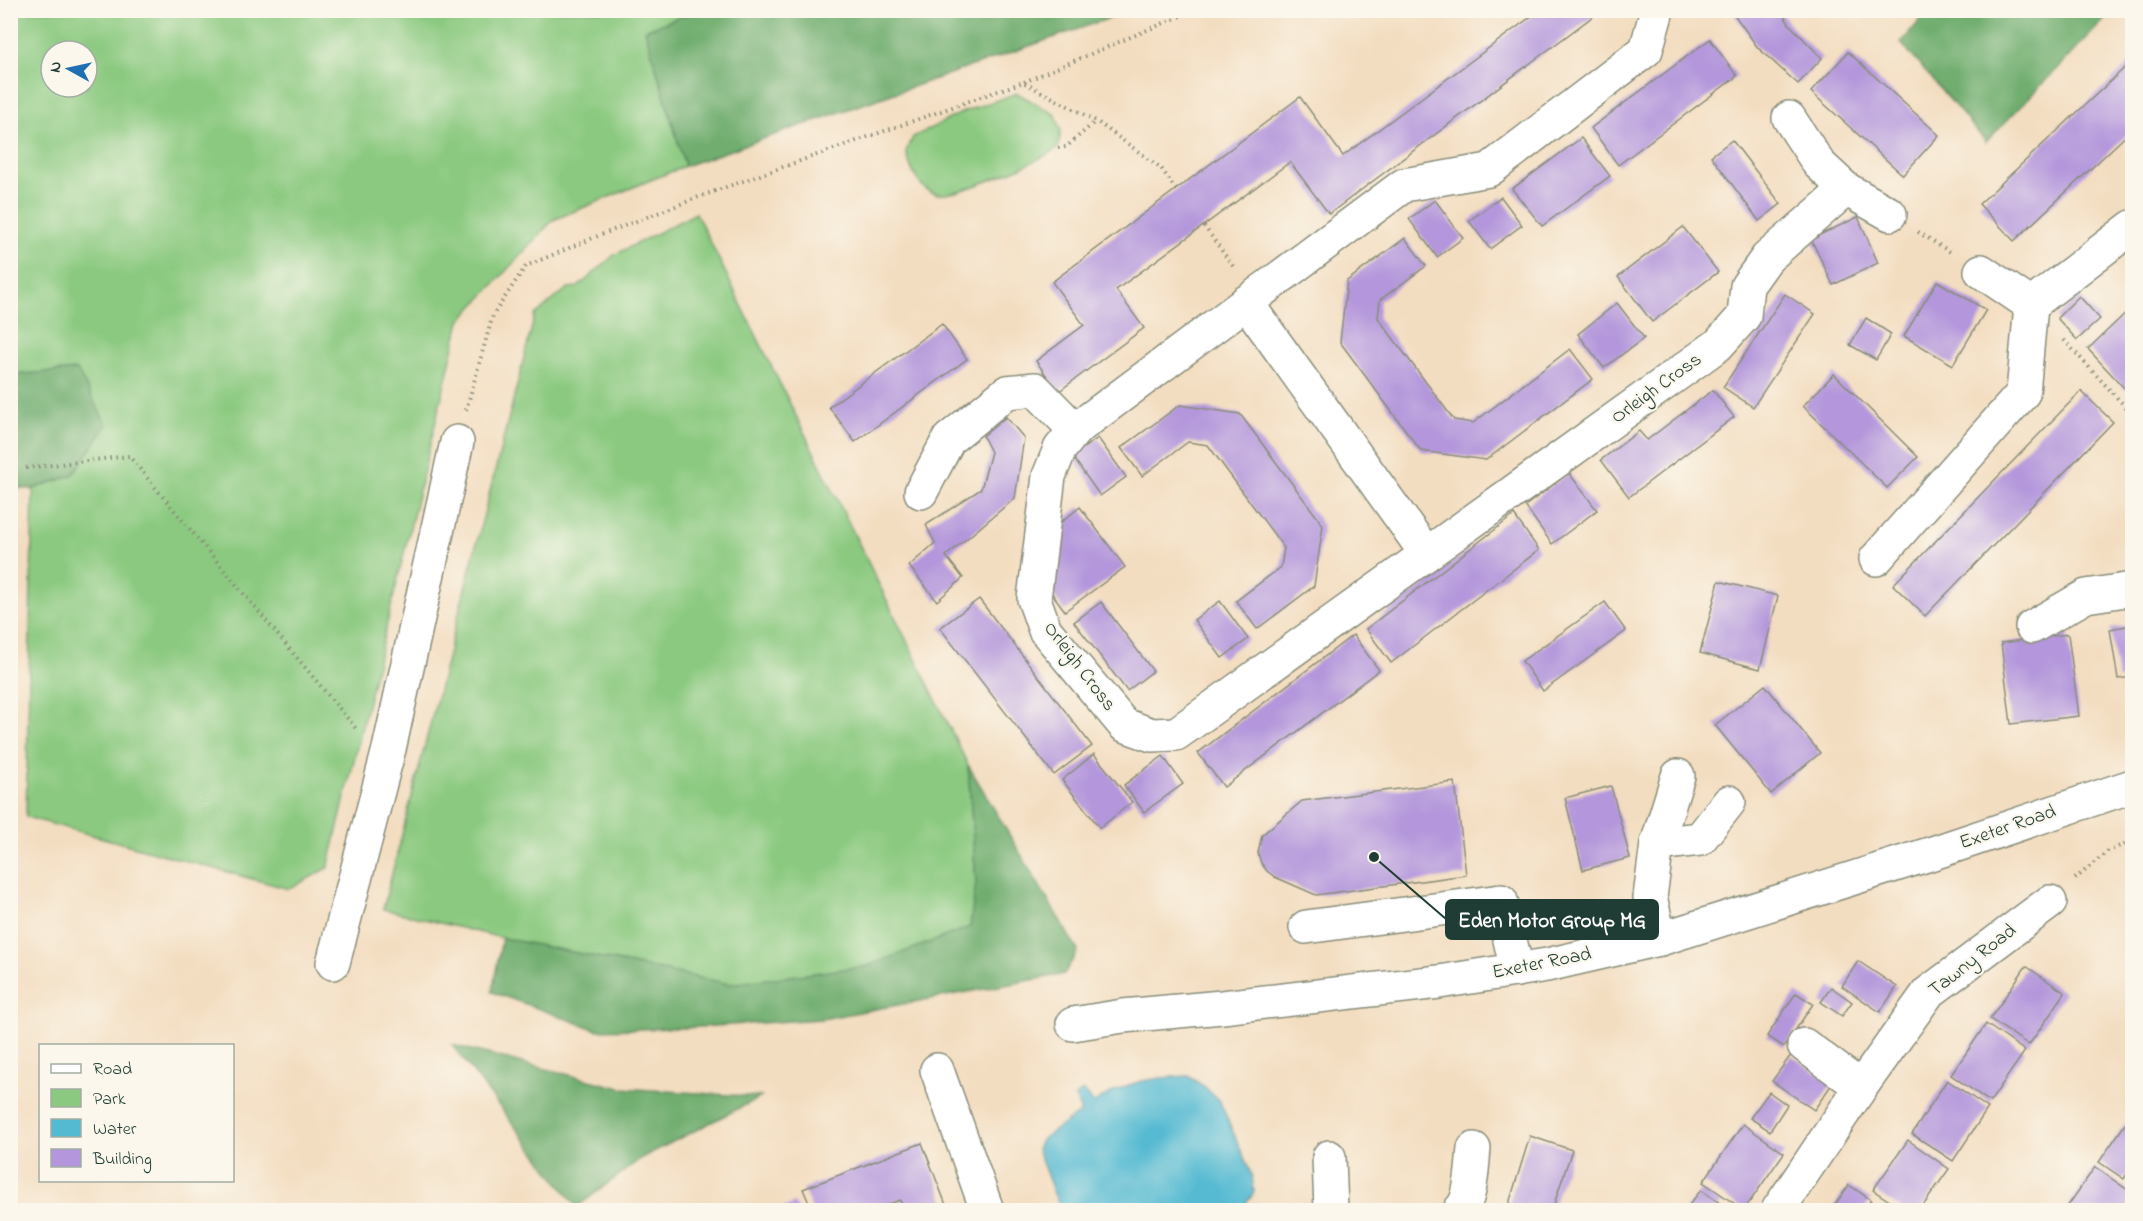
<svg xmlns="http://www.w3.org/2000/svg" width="2143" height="1221" viewBox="0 0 2143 1221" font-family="'Indie Flower',sans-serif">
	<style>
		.green { fill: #8ac97f; stroke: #54835a; stroke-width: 1.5; fill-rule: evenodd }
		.forest { fill: #6fad6e; stroke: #477551; stroke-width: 1.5 }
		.water { fill: #54bad2; stroke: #3a7c83; stroke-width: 1.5 }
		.building { fill: #b396db }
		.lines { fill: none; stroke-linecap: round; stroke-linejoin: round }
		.minor-casing { stroke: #898d7a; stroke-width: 36 }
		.major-casing { stroke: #898d7a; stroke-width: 36 }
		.path { stroke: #898d7a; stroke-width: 4; stroke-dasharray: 1.5 4.5; stroke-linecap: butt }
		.minor { stroke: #fff; stroke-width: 33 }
		.major { stroke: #fff; stroke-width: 33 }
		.labels { text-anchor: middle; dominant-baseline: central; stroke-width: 4.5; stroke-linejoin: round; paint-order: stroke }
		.street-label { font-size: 20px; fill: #1f3d34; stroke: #fbf7ec }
		.leader { fill: none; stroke: #1f3d34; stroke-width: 2 }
		.callout-dot { fill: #1f3d34; stroke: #fbf7ec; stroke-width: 2 }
		.callout { fill: #1f3d34; stroke: #1f3d34; stroke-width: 2 }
		.callout-label { font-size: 21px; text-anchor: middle; font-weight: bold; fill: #fff }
	</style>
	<rect width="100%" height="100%" fill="#fbf7ec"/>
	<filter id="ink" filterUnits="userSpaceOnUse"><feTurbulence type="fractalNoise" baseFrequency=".0167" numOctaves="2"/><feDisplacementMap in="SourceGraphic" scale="12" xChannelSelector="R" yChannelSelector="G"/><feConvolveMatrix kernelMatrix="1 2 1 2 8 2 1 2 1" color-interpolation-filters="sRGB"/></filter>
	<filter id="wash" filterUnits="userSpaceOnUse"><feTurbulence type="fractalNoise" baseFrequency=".008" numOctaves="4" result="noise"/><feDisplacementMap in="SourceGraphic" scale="24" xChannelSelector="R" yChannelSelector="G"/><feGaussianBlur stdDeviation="1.35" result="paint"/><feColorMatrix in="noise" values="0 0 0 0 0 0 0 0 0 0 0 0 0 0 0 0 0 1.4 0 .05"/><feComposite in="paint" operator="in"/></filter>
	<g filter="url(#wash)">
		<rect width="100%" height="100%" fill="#f3ddc0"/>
		<g class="green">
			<path d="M11,11H697L645,30L685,166L553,220L460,321L328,868L289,889L26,817L33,489L73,475L77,370L11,375ZM51,51H87V87H51Z"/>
			<path d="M1017,93L1056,115L1061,131L1058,148C1040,160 956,198 937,194C917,189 910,168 906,151L913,137L963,112Z"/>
			<polygon points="696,213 968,765 976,883 970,927 868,966 730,984 502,938 383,909 535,315 568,288 578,287 614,255"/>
		</g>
		<g class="forest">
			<polygon points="697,11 697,10 1130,11 685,166 645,30"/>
			<polygon points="1928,11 1928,10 2113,11 1986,142 1901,43"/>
			<polygon points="77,370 107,425 73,475 33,489 11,488 11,375"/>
			<polygon points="968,765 1078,951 1064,974 822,1019 683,1028 597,1030 492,992 502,938 730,984 868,966 970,927 976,883"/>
			<polygon points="452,1045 621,1088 761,1097 643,1157 577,1207"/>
		</g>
		<path class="water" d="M1188,1076L1205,1087L1220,1102L1252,1176L1254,1192L1241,1210H1063L1055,1196L1037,1149L1041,1140L1081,1112L1075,1097L1083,1091L1094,1103C1127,1081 1149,1078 1188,1076Z"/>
		<g id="blocks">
			<g class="building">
				<polygon points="1540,10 1594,10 1596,14 1329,214 1290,162 1116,290 1144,328 1058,392 1036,361 1084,325 1052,282 1300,97 1343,156"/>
				<polygon points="1731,10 1780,10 1790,25 1822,58 1798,84 1758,48"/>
				<polygon points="1710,39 1737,76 1618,165 1591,128"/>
				<polygon points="1848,52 1939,135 1903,175 1811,92"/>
				<polygon points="2132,61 2132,130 2014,241 1979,204"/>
				<polygon points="1581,138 1610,176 1542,226 1512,189"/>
				<polygon points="1732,140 1781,204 1759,221 1711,156"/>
				<polygon points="1501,197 1522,225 1490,249 1469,221"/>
				<polygon points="1435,200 1463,238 1437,257 1409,219"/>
				<polygon points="1858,217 1878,263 1833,285 1811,239"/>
				<polygon points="1683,227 1718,272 1652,322 1618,277"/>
				<polygon points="1405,238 1426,266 1380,300 1378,318 1454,420 1473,423 1570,349 1593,379 1486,460 1421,451 1340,342 1347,281"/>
				<polygon points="1937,281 1986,310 1953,365 1904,336"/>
				<polygon points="1785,294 1815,314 1753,407 1723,387"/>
				<polygon points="2079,296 2100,319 2077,340 2057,318"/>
				<polygon points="1617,303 1644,338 1604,368 1578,334"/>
				<polygon points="2132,307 2132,382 2125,389 2088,349"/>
				<polygon points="1866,318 1891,334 1876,360 1850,345"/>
				<polygon points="942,324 967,359 855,442 829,407"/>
				<polygon points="1834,374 1918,457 1887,488 1803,406"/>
				<polygon points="1713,390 1734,417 1629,497 1601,460 1639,431 1647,440"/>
				<polygon points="2081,391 2113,422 1925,616 1893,585"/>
				<polygon points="1180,405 1240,414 1323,525 1314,586 1257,629 1236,601 1281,567 1284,548 1208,445 1188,442 1142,476 1121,448"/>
				<polygon points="1006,417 1024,438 1015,498 946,556 963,578 937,601 909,566 935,543 926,525 981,489 991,452 983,436"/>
				<polygon points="1098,438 1126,477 1100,496 1072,456"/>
				<polygon points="1569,473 1597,510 1552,544 1525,506"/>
				<polygon points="1080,507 1125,567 1065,611 1048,588 1054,528"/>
				<polygon points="1514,515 1539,550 1391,663 1366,629"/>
				<polygon points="1719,581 1778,596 1760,669 1700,653"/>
				<polygon points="979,599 1092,746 1054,775 940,628"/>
				<polygon points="1220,601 1248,639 1222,658 1194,620"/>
				<polygon points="1101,602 1153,671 1127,691 1074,622"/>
				<polygon points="1605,602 1626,631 1543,691 1522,661"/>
				<polygon points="2132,625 2132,677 2118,679 2110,629"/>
				<polygon points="2068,634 2079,716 2011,724 2001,643"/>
				<polygon points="1353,635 1379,670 1224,787 1198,753"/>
				<polygon points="1765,685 1820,753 1771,794 1715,725"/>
				<polygon points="1094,754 1132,802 1100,828 1062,780"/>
				<polygon points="1163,756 1183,784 1144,812 1124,785"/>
				<polygon points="1455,782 1466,875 1316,895 1275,877 1267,871 1261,863 1258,853 1262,835 1302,801"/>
				<polygon points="1611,786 1630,858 1583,870 1565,798"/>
				<polygon points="1858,961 1897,987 1880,1012 1842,986"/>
				<polygon points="2026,966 2065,993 2029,1045 1990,1019"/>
				<polygon points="1831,987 1852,1002 1842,1016 1821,1002"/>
				<polygon points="1796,993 1813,1004 1784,1047 1767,1036"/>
				<polygon points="1986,1024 2025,1051 1990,1102 1951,1075"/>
				<polygon points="1791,1055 1832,1084 1814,1110 1772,1081"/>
				<polygon points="1947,1080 1988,1108 1953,1161 1912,1134"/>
				<polygon points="1769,1092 1787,1105 1770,1131 1750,1118"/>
				<polygon points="2132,1114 2132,1166 2124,1179 2099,1162"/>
				<polygon points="1743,1124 1784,1153 1744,1210 1703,1182"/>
				<polygon points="1530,1136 1572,1150 1552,1210 1507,1210"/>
				<polygon points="1908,1140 1949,1169 1920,1210 1903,1210 1873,1190"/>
				<polygon points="922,1143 948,1210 904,1210 900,1200 873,1210 812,1210 803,1189"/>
				<polygon points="2095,1167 2132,1193 2132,1203 2127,1210 2065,1210"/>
				<polygon points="1849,1185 1871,1200 1863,1210 1831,1210"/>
				<polygon points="1701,1190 1721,1204 1716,1210 1685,1210"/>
				<polygon points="794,1203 799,1210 780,1210"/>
			</g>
		</g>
	</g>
	<g filter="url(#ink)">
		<use href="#blocks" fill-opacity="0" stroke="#898d7a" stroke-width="1.5"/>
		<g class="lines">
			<defs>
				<g id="minor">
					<polyline points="1654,10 1656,14 1646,50 1489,170 1404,185 1075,430 1060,449 1049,476 1034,599 1045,630 1124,725 1152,735 1176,734 1718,345 1744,316 1747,286 1767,258 1846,189"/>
					<polyline points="1789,118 1819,164 1846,189 1890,214"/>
					<polyline points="1981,271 2031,305"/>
					<polyline points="1246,302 1426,553"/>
					<polyline points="921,492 949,439 1007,392 1035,389 1075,430"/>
					<polyline points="1876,559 2023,393 2031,305 2132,227"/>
					<polyline points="2032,627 2086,596 2132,589"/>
					<polyline points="1657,844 1700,839 1729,802"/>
					<polyline points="1306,927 1501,901 1517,970"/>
					<polyline points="1660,939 1650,897 1657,844 1678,776"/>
					<polyline points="333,963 389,749 457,442"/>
					<polyline points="1804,1045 1861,1087"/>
					<polyline points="937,1070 987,1210"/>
					<polyline points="1329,1157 1331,1210"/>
					<path d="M1460,1210C1472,1199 1472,1165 1474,1149"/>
					<polyline points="1778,1210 1861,1087 1928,993 2050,902"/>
				</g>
				<polyline id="major" points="1073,1024 1123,1016 1222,1007 1439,982 1547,965 1660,939 1936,852 2132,786"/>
			</defs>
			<use href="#minor" class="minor-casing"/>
			<use href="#major" class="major-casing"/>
			<g class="path">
				<polyline points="1024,82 1195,10"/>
				<polyline points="1058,148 1066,147 1096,121"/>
				<polyline points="1204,226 1235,269"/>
				<polyline points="1918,232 1952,253"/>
				<polyline points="2064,340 2132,414"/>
				<polyline points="466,410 493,315 526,266 598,236 704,195 1023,82 1096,121 1161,168 1176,190"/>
				<polyline points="26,468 129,456 358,731"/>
				<polyline points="2075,879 2108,851 2132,841"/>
			</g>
			<use href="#minor" class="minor"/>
			<use href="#major" class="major"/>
		</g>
	</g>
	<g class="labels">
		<g class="street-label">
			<text transform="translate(1657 389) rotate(-36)">Orleigh Cross</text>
			<text transform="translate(1079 667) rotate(53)">Orleigh Cross</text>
			<text transform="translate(2008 828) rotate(-19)">Exeter Road</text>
			<text transform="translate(1973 961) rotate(-38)">Tawny Road</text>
			<text transform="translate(1542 964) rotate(-11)">Exeter Road</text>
		</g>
	</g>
	<path class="leader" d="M1374 857L1446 919"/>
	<circle class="callout-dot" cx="1374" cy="857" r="6"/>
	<rect class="callout" x="1446" y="900" width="212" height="39" rx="6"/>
	<g class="callout-label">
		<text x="1552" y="927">Eden Motor Group MG</text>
	</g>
	<rect width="2143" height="1221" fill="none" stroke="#fbf7ec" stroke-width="36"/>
	<rect x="39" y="1044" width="195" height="138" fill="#fbf7ec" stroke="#a3ada2" stroke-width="1.5"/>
	<rect x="51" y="1064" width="30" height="9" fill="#ffffff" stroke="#a3ada2" stroke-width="1.5"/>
	<text x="93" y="1074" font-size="18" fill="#1f3d34">Road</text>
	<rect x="51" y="1089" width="30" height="18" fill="#8ac97f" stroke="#a3ada2" stroke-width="1.5"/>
	<text x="93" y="1104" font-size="18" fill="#1f3d34">Park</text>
	<rect x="51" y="1119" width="30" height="18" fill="#54bad2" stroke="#a3ada2" stroke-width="1.5"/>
	<text x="93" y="1134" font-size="18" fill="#1f3d34">Water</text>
	<rect x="51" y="1149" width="30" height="18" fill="#b396db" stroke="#a3ada2" stroke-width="1.5"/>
	<text x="93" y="1164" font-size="18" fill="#1f3d34">Building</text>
	<g transform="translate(69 69) rotate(278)"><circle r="28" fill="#fbf7ec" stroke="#a3ada2" stroke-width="1.5"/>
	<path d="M0-4.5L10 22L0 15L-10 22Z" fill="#1f6fb2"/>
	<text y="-9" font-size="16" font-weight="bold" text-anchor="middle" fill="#1f3d34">N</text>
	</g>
</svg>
